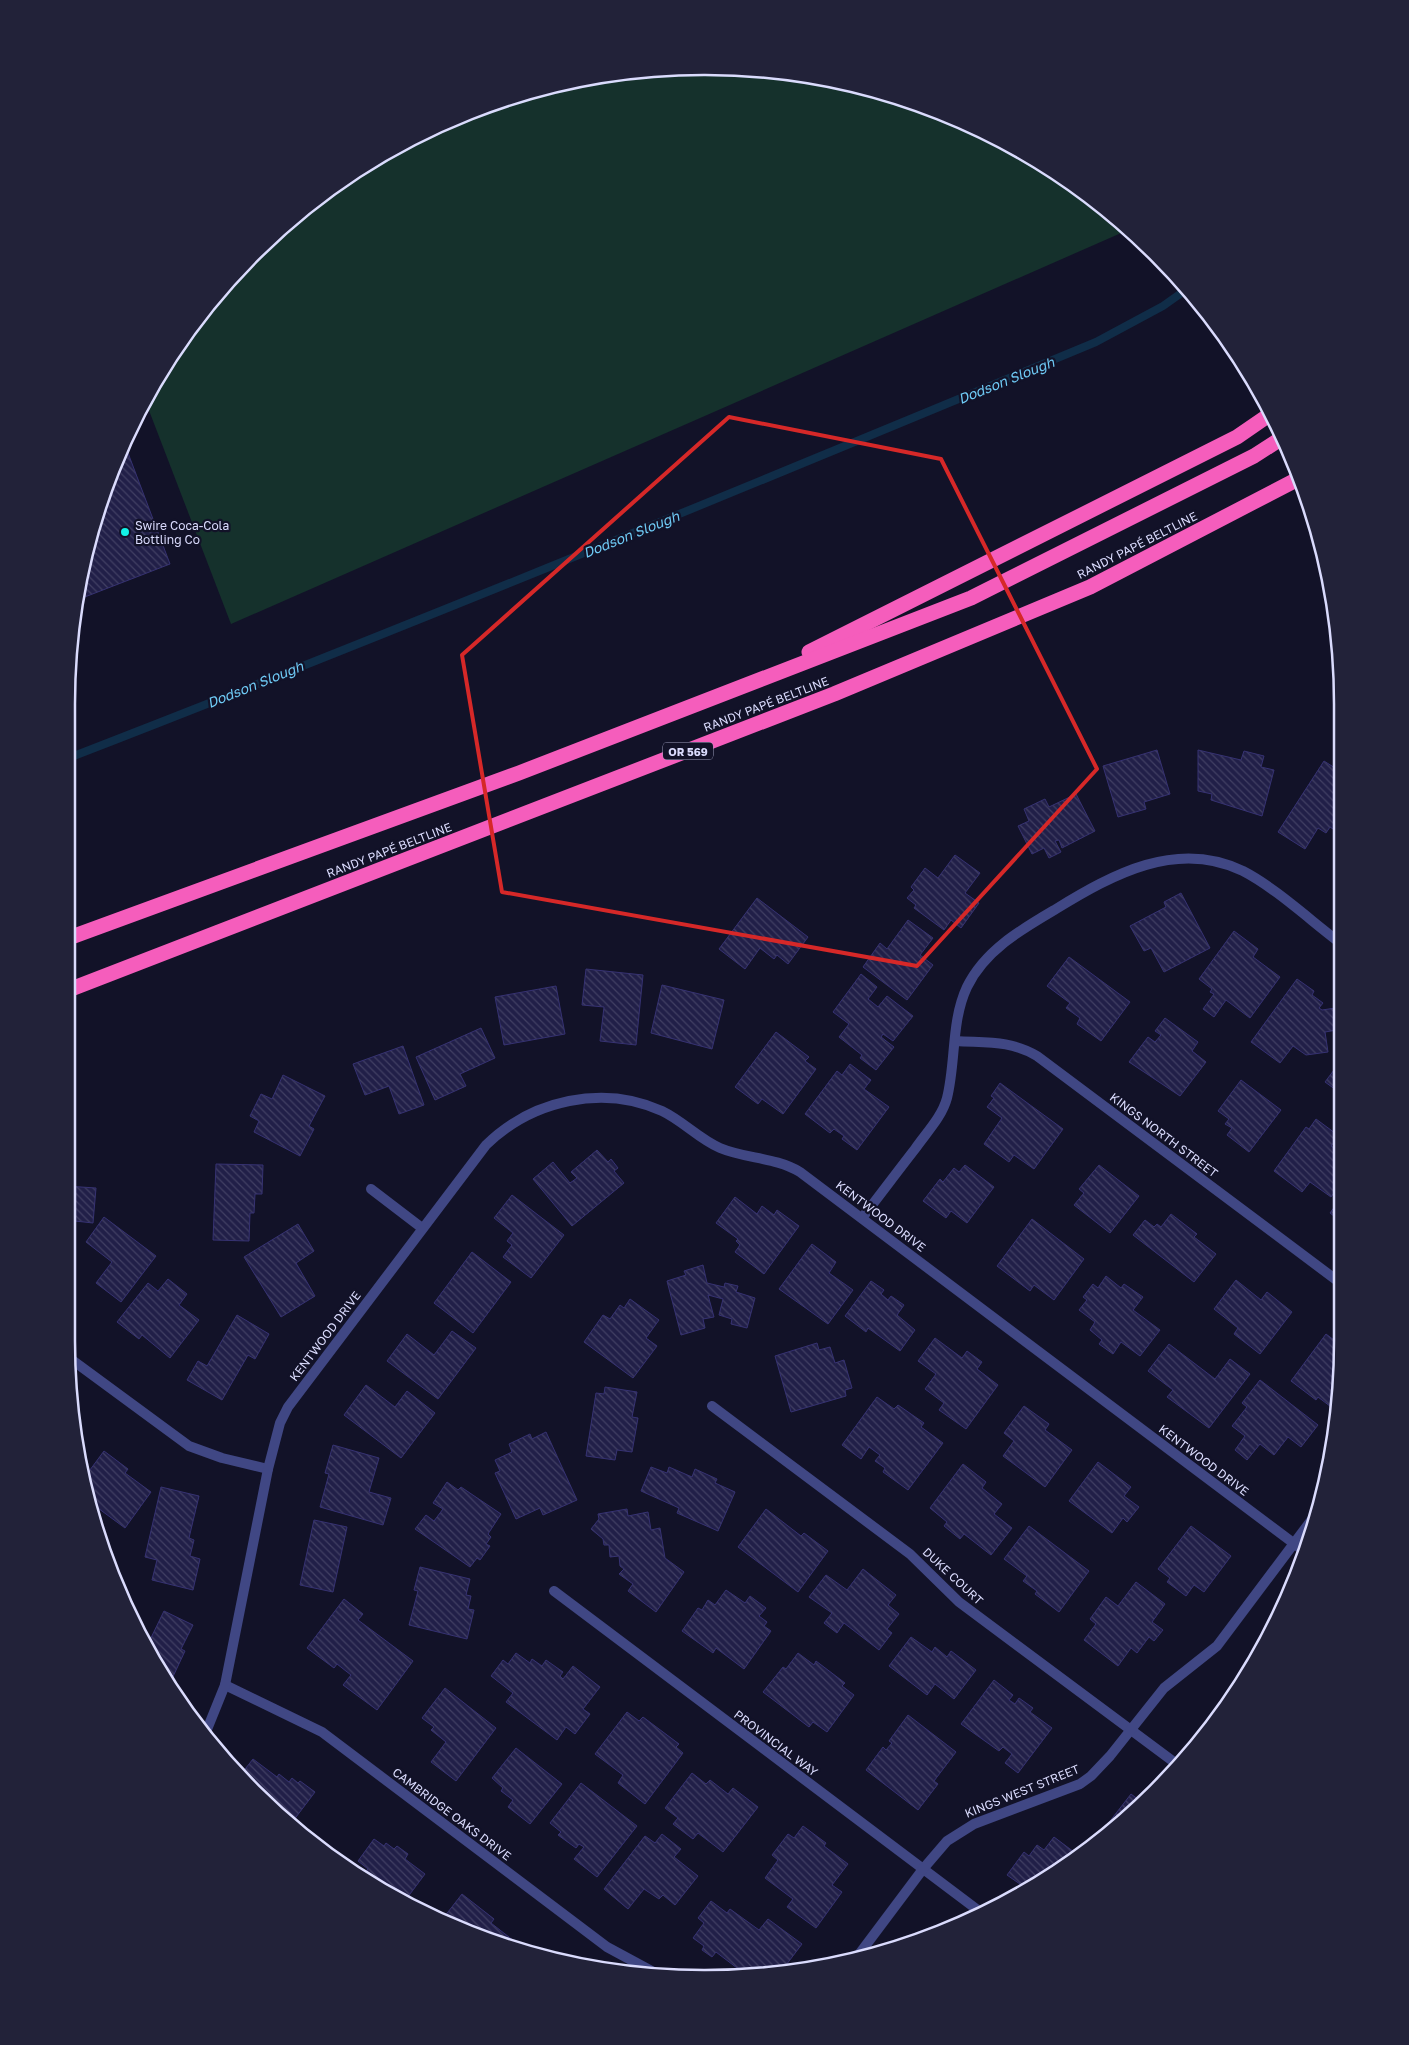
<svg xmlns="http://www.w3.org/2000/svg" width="1409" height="2045" viewBox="0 0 1409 2045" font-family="'Golos Text',sans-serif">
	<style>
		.green { fill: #15312c }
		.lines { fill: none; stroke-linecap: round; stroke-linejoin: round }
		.stream { stroke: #102d48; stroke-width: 8 }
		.building { fill: url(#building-back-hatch); stroke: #363272 }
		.minor { stroke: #404784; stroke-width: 10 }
		.motorway { stroke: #f55dbc; stroke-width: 15 }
		.marked { fill: none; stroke: #d62828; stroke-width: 4; stroke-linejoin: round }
		.poi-dot { fill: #12f1e7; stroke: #121228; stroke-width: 2 }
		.labels { text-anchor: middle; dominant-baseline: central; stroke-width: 4.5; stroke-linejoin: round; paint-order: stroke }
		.shield { fill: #121228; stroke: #9e9fbd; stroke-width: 1 }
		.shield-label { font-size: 11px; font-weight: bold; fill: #dadbfd }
		.poi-label { font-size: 12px; fill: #dadbfd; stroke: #121228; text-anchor: start }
		.street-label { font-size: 12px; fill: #dadbfd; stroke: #121228 }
		.water-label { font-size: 14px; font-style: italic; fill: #6fcbf6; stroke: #121228 }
		.rim { fill: none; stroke: #dadbfd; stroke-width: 2.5 }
	</style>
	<defs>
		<pattern id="building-back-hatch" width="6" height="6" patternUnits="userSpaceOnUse" patternTransform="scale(1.25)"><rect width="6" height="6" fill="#211f48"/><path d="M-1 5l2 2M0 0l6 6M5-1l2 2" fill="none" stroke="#413f63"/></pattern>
	</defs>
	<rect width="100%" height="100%" fill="#121228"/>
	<polygon class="green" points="705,66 829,79 949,115 1059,174 1128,230 231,624 145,400 152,386 253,253 350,174 461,115 580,78"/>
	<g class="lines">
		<path class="stream" d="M66,759C412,625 754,484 1096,342L1163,306L1187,289"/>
	</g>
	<g class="building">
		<polygon points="125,445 170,564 77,600 78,580 100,499"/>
		<polygon points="1157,750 1170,794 1144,802 1146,809 1118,817 1103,766"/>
		<polygon points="1198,750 1241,760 1244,751 1264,756 1261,767 1274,770 1262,816 1211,800 1212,794 1198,791"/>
		<polygon points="1324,761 1343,773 1343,833 1342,835 1330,827 1326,833 1318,828 1305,849 1278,832"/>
		<polygon points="1076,794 1095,831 1062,848 1059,840 1055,841 1061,852 1049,858 1044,848 1032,854 1018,826 1029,821 1024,809 1045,799 1049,807"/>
		<polygon points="955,855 980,873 965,893 979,903 961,928 951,920 944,930 914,908 916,905 907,898 914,890 911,887 925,868 938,878"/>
		<polygon points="1343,868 1343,881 1337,877"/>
		<polygon points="1181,893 1210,948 1164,972 1151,948 1144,951 1130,926 1166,907 1164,902"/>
		<polygon points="757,898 808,937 788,964 777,955 774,959 760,948 745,969 719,949"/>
		<polygon points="908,920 933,938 920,955 933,965 907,1000 863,967 880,943 887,949"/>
		<polygon points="1234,931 1258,949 1253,957 1280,977 1250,1018 1226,1000 1214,1017 1203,1009 1214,994 1210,992 1212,989 1199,979"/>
		<polygon points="1069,957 1130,1002 1101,1041 1077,1024 1080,1018 1066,1008 1070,1003 1047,986"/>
		<polygon points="586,969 643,975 636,1045 600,1041 604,1007 582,1005"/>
		<polygon points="861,974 877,987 868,999 878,1007 887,996 913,1016 893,1041 883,1034 881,1037 894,1047 876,1070 860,1058 862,1055 839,1037 849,1024 833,1012"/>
		<polygon points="1297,979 1314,991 1312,995 1323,1003 1319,1008 1322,1010 1342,1007 1343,1029 1325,1032 1328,1052 1306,1055 1293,1046 1280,1063 1251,1042"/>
		<polygon points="662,985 724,1000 712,1049 651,1033"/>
		<polygon points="556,986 565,1034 504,1045 495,997"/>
		<polygon points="1165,1018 1198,1042 1192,1051 1206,1062 1180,1096 1129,1062 1148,1037 1155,1042 1161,1035 1155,1031"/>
		<polygon points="481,1028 495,1058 460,1074 466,1086 435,1100 416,1057"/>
		<polygon points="776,1032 809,1057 805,1061 816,1069 783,1114 762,1099 758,1104 735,1087"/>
		<polygon points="403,1046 424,1105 399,1114 389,1086 365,1095 353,1064"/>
		<polygon points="1343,1058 1343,1095 1325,1082"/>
		<polygon points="850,1064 871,1080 864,1089 889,1107 857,1150 842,1139 844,1136 834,1129 830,1133 805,1114 837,1071 842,1075"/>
		<polygon points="283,1075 325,1096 309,1126 314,1129 300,1156 254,1132 259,1121 250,1116 261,1094 272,1099"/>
		<polygon points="1241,1080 1281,1110 1249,1152 1227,1135 1232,1128 1225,1124 1229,1119 1218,1111"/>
		<polygon points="1000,1083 1063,1129 1034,1169 1014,1155 1009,1162 984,1144 1002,1118 987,1107 994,1098 991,1096"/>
		<polygon points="1316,1119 1339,1136 1331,1146 1343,1154 1343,1180 1331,1197 1310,1182 1302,1192 1274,1171 1306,1127 1309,1129"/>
		<polygon points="597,1150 608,1162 611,1159 618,1168 614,1171 624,1183 572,1226 533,1179 553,1162 570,1183 577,1178 571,1172"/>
		<polygon points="216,1164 263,1165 262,1194 255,1194 254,1213 250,1213 249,1241 213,1240"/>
		<polygon points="965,1165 994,1187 967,1223 951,1211 946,1218 923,1201 940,1179 943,1182 954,1168 959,1172"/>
		<polygon points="1099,1165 1139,1196 1110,1233 1074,1205 1084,1193 1079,1189"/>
		<polygon points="66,1186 96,1188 93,1223 66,1220"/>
		<polygon points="512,1195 564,1235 531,1278 503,1257 512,1245 507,1241 513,1233 494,1218"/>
		<polygon points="1343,1195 1343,1223 1330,1213"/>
		<polygon points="735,1197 757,1214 762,1206 774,1215 777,1210 799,1226 764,1274 735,1252 740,1245 736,1241 738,1239 716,1223"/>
		<polygon points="1171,1214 1197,1234 1194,1237 1216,1254 1194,1282 1133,1235 1145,1220 1154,1227 1157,1224 1161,1227"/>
		<polygon points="104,1217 156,1256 121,1302 96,1283 112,1262 86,1242"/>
		<polygon points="1032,1219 1084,1259 1054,1300 1034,1285 1030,1291 997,1266"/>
		<polygon points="298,1224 314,1251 296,1263 315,1296 281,1317 244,1257"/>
		<polygon points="812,1244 836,1262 829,1273 853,1290 828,1324 779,1289"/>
		<polygon points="472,1252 511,1282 473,1333 434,1303"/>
		<polygon points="703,1265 707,1283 724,1287 725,1283 738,1286 736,1292 755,1298 747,1328 731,1324 732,1319 719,1315 723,1299 708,1295 714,1317 703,1319 705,1328 681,1335 667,1281 686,1275 684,1271"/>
		<polygon points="1106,1276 1121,1288 1124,1284 1143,1297 1133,1310 1160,1330 1140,1356 1121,1342 1113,1354 1099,1344 1102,1340 1090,1330 1095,1322 1079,1310 1087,1300 1083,1297 1093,1284 1098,1288"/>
		<polygon points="168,1279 187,1294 179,1305 199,1320 170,1358 142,1335 139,1339 117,1322 148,1283 158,1291"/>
		<polygon points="1236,1280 1261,1300 1267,1292 1292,1312 1260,1354 1234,1334 1238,1328 1214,1309"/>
		<polygon points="871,1281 884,1290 881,1294 888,1300 891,1296 904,1305 897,1315 915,1330 900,1351 868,1328 866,1332 845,1316"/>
		<polygon points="630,1299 659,1320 646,1338 657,1346 633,1378 584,1342 603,1315 610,1319 620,1305 624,1308"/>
		<polygon points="237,1315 269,1334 255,1359 248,1355 222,1400 187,1380 198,1361 207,1366"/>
		<polygon points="452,1331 476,1348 438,1399 387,1361 407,1334 434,1355"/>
		<polygon points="1326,1334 1342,1346 1335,1410 1318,1397 1316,1400 1291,1381"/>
		<polygon points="935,1338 962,1358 967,1351 982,1362 977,1369 998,1385 966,1429 939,1410 944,1403 925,1389 936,1374 918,1361"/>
		<polygon points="817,1343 819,1350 830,1347 835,1363 844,1360 852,1388 845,1390 846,1396 791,1412 775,1356"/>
		<polygon points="1169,1344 1215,1379 1230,1359 1250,1374 1209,1428 1167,1397 1173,1390 1148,1371"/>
		<polygon points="1260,1380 1318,1425 1301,1447 1288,1437 1274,1455 1260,1444 1247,1460 1235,1450 1245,1436 1232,1426 1247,1407 1242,1403"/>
		<polygon points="366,1385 395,1407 407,1391 435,1413 401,1458 344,1415"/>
		<polygon points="605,1387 637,1392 632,1417 638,1418 632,1452 617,1450 615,1460 586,1456 596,1393 604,1394"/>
		<polygon points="877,1397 894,1409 898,1405 924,1423 921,1427 943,1443 908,1490 883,1472 885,1468 875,1461 880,1455 869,1447 861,1459 842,1445"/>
		<polygon points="1024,1406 1049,1424 1045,1430 1072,1450 1045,1487 1003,1456 1014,1441 1004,1433"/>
		<polygon points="546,1432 577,1500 543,1515 540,1508 516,1519 495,1473 500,1471 495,1460 512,1452 509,1444 530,1434 532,1439"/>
		<polygon points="333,1445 379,1458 369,1492 391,1498 383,1525 320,1507 329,1474 325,1473"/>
		<polygon points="104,1451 128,1469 125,1473 151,1492 125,1528 87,1500 84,1478"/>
		<polygon points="1098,1462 1131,1487 1124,1496 1139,1507 1127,1522 1123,1518 1112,1533 1069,1501"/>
		<polygon points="963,1464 986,1482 982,1488 1002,1504 994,1514 1012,1528 991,1555 964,1534 960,1539 944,1526 947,1522 930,1508"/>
		<polygon points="651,1467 667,1473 669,1467 692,1477 695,1469 717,1479 715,1483 735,1492 718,1531 677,1513 679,1508 641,1491"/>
		<polygon points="447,1482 458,1490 461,1487 501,1514 488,1534 491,1537 486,1544 490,1546 480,1560 477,1558 470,1567 415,1529 426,1515 434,1521 443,1509 433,1503"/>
		<polygon points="161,1487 199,1496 189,1538 194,1540 190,1556 200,1559 193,1590 152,1580 157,1560 145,1557"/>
		<polygon points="627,1509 628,1516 648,1512 651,1530 660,1528 665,1558 684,1572 656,1612 628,1591 633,1584 619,1574 624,1569 620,1566 619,1556 610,1557 609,1545 604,1545 603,1539 591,1529 599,1519 598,1514"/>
		<polygon points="766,1509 801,1536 804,1533 828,1551 798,1592 738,1547"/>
		<polygon points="314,1520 347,1527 333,1592 300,1585"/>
		<polygon points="1029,1526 1089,1571 1059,1612 1035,1594 1037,1591 1023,1581 1027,1576 1004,1559"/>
		<polygon points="1191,1526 1231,1556 1204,1592 1194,1585 1186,1596 1167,1582 1170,1578 1158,1569"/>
		<polygon points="420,1567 470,1579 466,1595 471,1596 468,1609 474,1610 467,1639 409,1625 418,1591 414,1590"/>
		<polygon points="863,1569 896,1595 888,1605 899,1614 887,1629 892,1633 879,1650 844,1623 837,1633 824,1623 832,1613 809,1597 826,1575 847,1590"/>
		<polygon points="1136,1582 1165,1604 1152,1622 1163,1630 1154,1641 1149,1637 1137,1653 1131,1648 1118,1666 1084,1640 1096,1624 1090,1619 1106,1597 1118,1606"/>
		<polygon points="726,1590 745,1603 750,1596 766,1608 759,1616 767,1622 764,1626 771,1631 744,1669 716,1648 713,1653 682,1631 698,1608 702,1610 708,1600 715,1605"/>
		<polygon points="344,1599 363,1614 358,1620 413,1661 377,1710 343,1685 351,1675 337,1664 334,1668 307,1648"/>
		<polygon points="164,1611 193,1625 181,1649 185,1651 170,1683 166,1681 147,1646"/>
		<polygon points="911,1637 932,1652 935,1647 947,1657 951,1651 976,1670 954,1699 935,1684 927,1695 889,1666"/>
		<polygon points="516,1653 530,1663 532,1659 542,1666 546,1660 563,1672 560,1676 563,1679 573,1666 600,1687 583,1709 590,1714 575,1734 566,1727 557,1740 506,1702 513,1693 491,1676 503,1660 508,1664"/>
		<polygon points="798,1653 814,1665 816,1661 845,1683 842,1686 854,1695 827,1732 813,1722 809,1727 763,1692 783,1667 786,1669"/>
		<polygon points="994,1680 1013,1695 1009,1700 1015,1704 1019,1698 1033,1708 1030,1712 1052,1728 1018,1773 1005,1763 1012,1754 1003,1747 999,1751 961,1724"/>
		<polygon points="445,1688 496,1728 456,1781 431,1762 446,1742 431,1730 434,1727 422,1718"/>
		<polygon points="1231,1692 1235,1695 1208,1729 1204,1726"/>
		<polygon points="627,1712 639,1721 643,1717 679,1744 676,1747 683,1753 645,1804 618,1783 623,1775 595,1754"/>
		<polygon points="908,1715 956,1752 934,1781 938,1784 918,1810 866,1770 883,1747 886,1750 892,1743 889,1741"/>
		<polygon points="516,1748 562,1784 530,1824 508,1807 513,1800 501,1791 503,1788 492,1778"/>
		<polygon points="253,1759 277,1777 279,1774 289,1782 292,1778 298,1783 300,1781 315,1792 290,1825 242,1773"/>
		<polygon points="692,1773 706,1784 710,1780 728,1794 733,1788 758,1807 723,1852 698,1833 693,1839 673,1824 678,1818 665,1808"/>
		<polygon points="581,1783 637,1826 597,1877 574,1859 584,1847 579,1844 576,1848 558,1835 561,1832 550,1823"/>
		<polygon points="1131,1794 1143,1803 1115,1825 1110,1821"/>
		<polygon points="803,1826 826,1843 824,1846 848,1864 832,1885 842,1892 816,1928 787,1907 793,1899 765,1878 778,1860 772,1855 788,1834 794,1838"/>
		<polygon points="662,1834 681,1849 674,1857 698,1876 675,1905 663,1895 659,1899 644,1889 628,1909 604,1889 645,1836 655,1843"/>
		<polygon points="1054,1837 1078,1855 1059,1871 1027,1889 1007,1875 1024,1852 1029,1856 1037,1845 1044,1850"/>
		<polygon points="374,1839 384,1846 386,1843 394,1849 397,1846 408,1854 405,1859 425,1874 404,1902 384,1890 383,1891 362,1877 368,1869 358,1861"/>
		<polygon points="462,1894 494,1919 491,1923 514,1941 511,1944 460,1930 441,1921"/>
		<polygon points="711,1901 727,1913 730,1909 759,1930 768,1919 802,1944 780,1973 743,1977 735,1972 737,1968 716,1952 712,1957 702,1950 704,1946 693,1938 704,1923 698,1918"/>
	</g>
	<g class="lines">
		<g class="minor">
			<path d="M956,1041C986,1043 1010,1040 1037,1056L1343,1285"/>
			<polyline points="371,1189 422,1228"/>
			<path d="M862,1218C880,1195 897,1172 915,1149C926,1133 942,1117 947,1098C956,1062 951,1021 967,987C985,950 1022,929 1056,909C1113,874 1177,839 1243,871C1276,888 1312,922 1343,945"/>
			<polyline points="68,1357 189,1446 222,1458 268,1469"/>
			<polyline points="712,1406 910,1554 959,1602 1178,1765"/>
			<polyline points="554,1591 983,1914"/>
			<polyline points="225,1685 322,1732 607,1947 657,1974"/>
			<path d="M206,1732L225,1685L268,1469L280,1423L288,1407L486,1145C532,1100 603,1084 662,1111C683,1121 699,1139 720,1148C746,1159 775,1157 800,1172L1304,1551"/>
			<polyline points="857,1957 923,1869 947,1841 974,1824 1080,1784 1091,1776 1110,1756 1164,1688 1217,1646 1316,1514"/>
		</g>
		<g class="motorway">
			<polyline points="809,652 1237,437 1272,413"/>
			<polyline points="66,939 519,773 971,598 1254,456 1282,438"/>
			<polyline points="66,991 834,694 1090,587 1296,480"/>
		</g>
	</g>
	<path class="marked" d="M729,417L941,459L1097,769L917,966L502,892L462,655Z"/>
	<circle class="poi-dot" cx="125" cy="532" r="5"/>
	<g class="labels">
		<rect class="shield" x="663" y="742.5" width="50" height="17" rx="4"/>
		<g class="shield-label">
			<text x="688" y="751">OR 569</text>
		</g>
		<g class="poi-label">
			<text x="135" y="525">Swire Coca-Cola<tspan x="135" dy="14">Bottling Co</tspan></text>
		</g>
		<g class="street-label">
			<text transform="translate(1137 545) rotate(-27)">RANDY PAPÉ BELTLINE</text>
			<text transform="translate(766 704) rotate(-21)">RANDY PAPÉ BELTLINE</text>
			<text transform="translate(389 850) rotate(-21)">RANDY PAPÉ BELTLINE</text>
			<text transform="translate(1164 1135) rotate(37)">KINGS NORTH STREET</text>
			<text transform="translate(881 1216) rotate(37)">KENTWOOD DRIVE</text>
			<text transform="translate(325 1336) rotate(-53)">KENTWOOD DRIVE</text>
			<text transform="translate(1204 1460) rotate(37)">KENTWOOD DRIVE</text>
			<text transform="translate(953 1576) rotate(43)">DUKE COURT</text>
			<text transform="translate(776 1743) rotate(37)">PROVINCIAL WAY</text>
			<text transform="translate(1022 1791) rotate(-22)">KINGS WEST STREET</text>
			<text transform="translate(452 1814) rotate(37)">CAMBRIDGE OAKS DRIVE</text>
		</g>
		<g class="water-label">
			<text transform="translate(1006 380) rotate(-22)">Dodson Slough</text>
			<text transform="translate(631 534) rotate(-22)">Dodson Slough</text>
			<text transform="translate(255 684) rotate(-22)">Dodson Slough</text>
		</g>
	</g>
	<path d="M0 0H1409V2045H0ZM704 75H705A629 629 0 0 1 1334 704V1341A629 629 0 0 1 705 1970H704A629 629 0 0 1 75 1341V704A629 629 0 0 1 704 75Z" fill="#222239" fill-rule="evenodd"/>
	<path class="rim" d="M704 75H705A629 629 0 0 1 1334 704V1341A629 629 0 0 1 705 1970H704A629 629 0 0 1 75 1341V704A629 629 0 0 1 704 75Z"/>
</svg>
